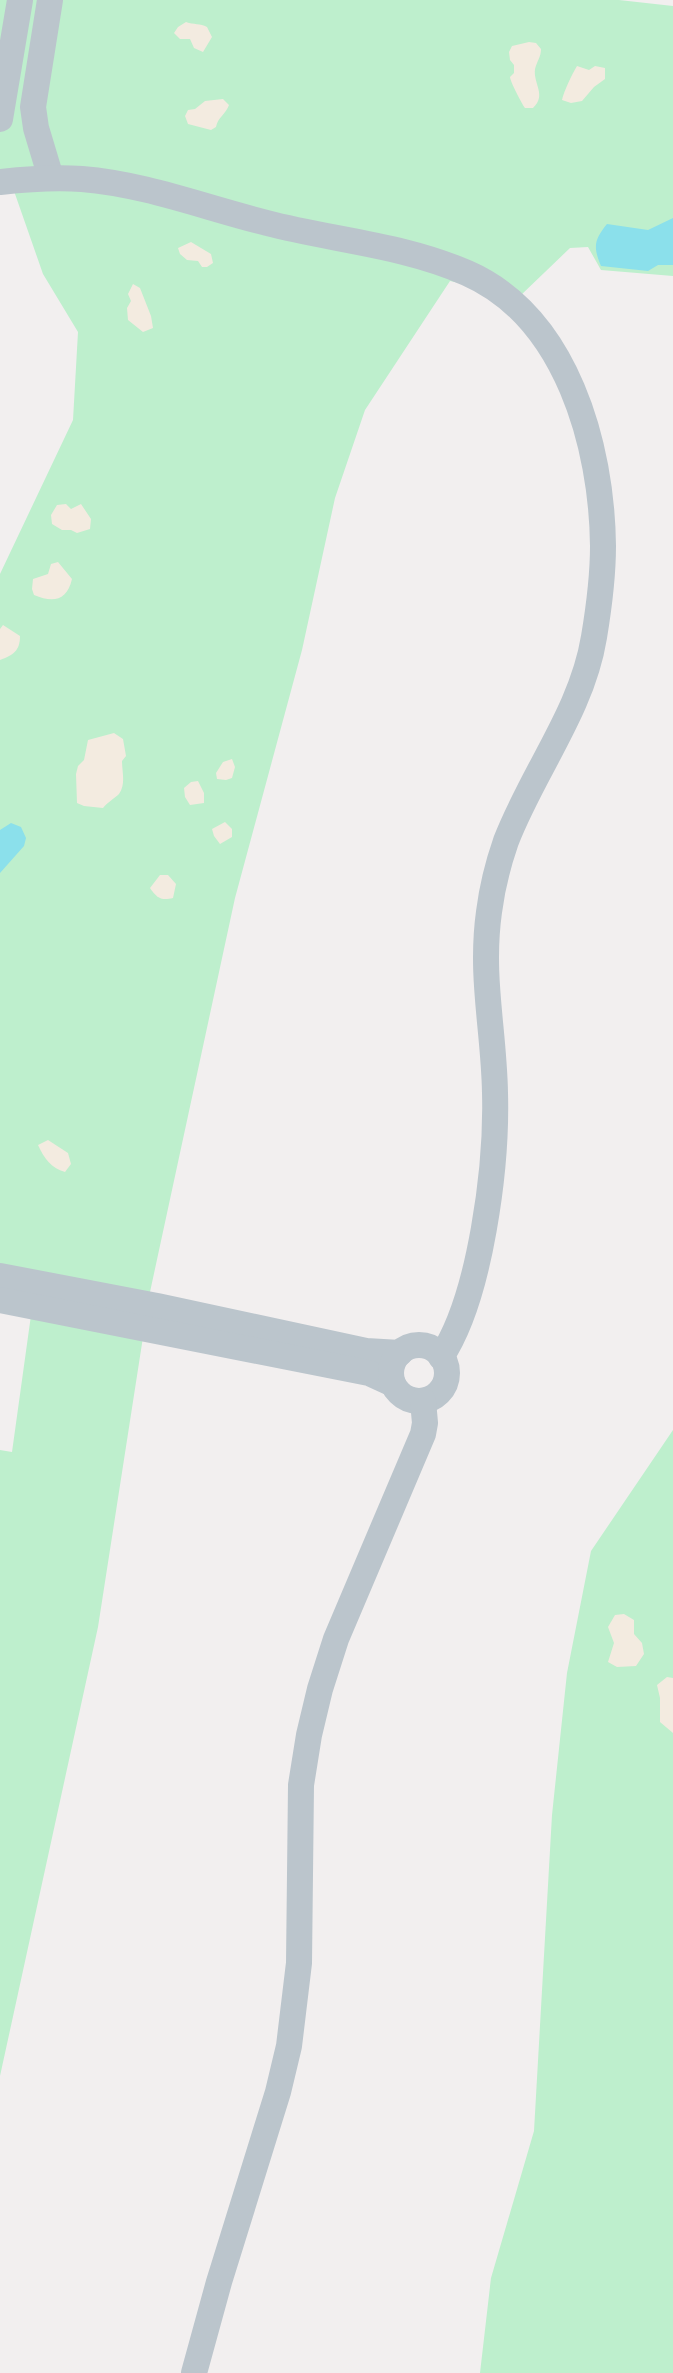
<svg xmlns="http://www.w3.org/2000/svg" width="673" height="2373" viewBox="0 0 673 2373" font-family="Arial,sans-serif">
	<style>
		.green { fill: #beefcd }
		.sand { fill: #f3ebe0 }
		.water { fill: #8be0eb }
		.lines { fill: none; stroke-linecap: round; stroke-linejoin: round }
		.minor { stroke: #bbc5cc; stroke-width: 26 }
	</style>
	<rect width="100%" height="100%" fill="#f2efef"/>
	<g class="green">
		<polygon points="0,0 619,0 673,6 673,276 601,270 588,247 570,248 520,296 450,281 365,410 335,498 302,650 235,898 150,1292 98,1627 0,2076 0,1450 12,1452 37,1272 0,1264 0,574 73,420 78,332 43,274 14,191 0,185"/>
		<polygon points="673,1430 673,2373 480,2373 491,2278 534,2131 552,1815 567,1673 591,1551"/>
	</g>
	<g class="sand">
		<path d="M186,22C194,25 200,23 207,27L212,37L203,52L194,48L190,39H180L174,33L178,27Z"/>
		<path d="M529,42L536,43L541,49C541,57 537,61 535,69C533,84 547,95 533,108H525C522,104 510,81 510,77L514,73V65L510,60L509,52L512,46Z"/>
		<path d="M577,66L589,70L595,66L605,68V79L594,87L582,101L571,103L562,100C564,91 572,74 577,66Z"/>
		<path d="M223,99L229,105C226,114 218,117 216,127L211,130L188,124L185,116L188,110L195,109L205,101Z"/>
		<polygon points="191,242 211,254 213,263 207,267 202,267 198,261 187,260 180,254 178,248"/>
		<polygon points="133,284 140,288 151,316 153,328 143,332 128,320 127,308 131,301 128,294"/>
		<polygon points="66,504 71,509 81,504 91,519 90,529 77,533 71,530 62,530 52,524 51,515 57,505"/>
		<path d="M58,562L72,579C67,601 53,603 34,595L32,589L33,579L48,574L51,564Z"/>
		<path d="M3,625L20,636C20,651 13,655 0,660V629Z"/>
		<path d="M114,733L123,739L126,756L122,761C122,772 126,784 119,794C115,798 108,802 103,808L84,806L77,803L76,774L78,766L84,760L88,740Z"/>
		<polygon points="232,759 235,767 232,778 226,780 217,779 216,773 223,762"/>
		<polygon points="198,781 204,793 204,803 190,805 185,797 184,788 191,782"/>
		<polygon points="225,822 232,829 232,837 220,844 214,836 212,829"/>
		<path d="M160,875H168L176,884L173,898C161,901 157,898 150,888Z"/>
		<path d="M48,1140L68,1153L71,1164L65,1172C51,1168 44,1158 38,1145Z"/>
		<polygon points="624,1614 634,1620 634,1634 642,1643 644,1654 636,1666 617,1667 608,1662 614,1643 608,1627 615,1615"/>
		<polygon points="667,1677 673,1678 673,1733 660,1722 660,1698 657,1685"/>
	</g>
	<g class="water">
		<path d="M673,218V265H658L648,271L601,266C593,247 594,240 607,224L648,230Z"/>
		<polygon points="11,823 21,827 26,838 24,846 0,873 0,830"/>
	</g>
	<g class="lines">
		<g class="minor">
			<polyline points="50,0 33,107 36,128 51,178"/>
			<polyline points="0,119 20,0"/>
			<path d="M0,182C27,179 55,177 82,179C145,184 206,208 267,223C332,240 404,245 467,273C567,317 602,446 603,546C603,577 599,607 594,637C582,711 533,771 506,841C498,864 492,888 489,912C480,977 494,1030 495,1093C497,1165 481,1297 441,1357"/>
			<polyline points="0,1276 157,1306 366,1351 400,1353"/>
			<polyline points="0,1300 369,1373 393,1384"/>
			<circle cx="419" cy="1373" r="28"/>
			<polyline points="194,2373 219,2282 278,2092 289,2046 299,1963 301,1785 309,1735 320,1689 336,1639 423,1434 425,1423 423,1401"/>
		</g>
	</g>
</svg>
